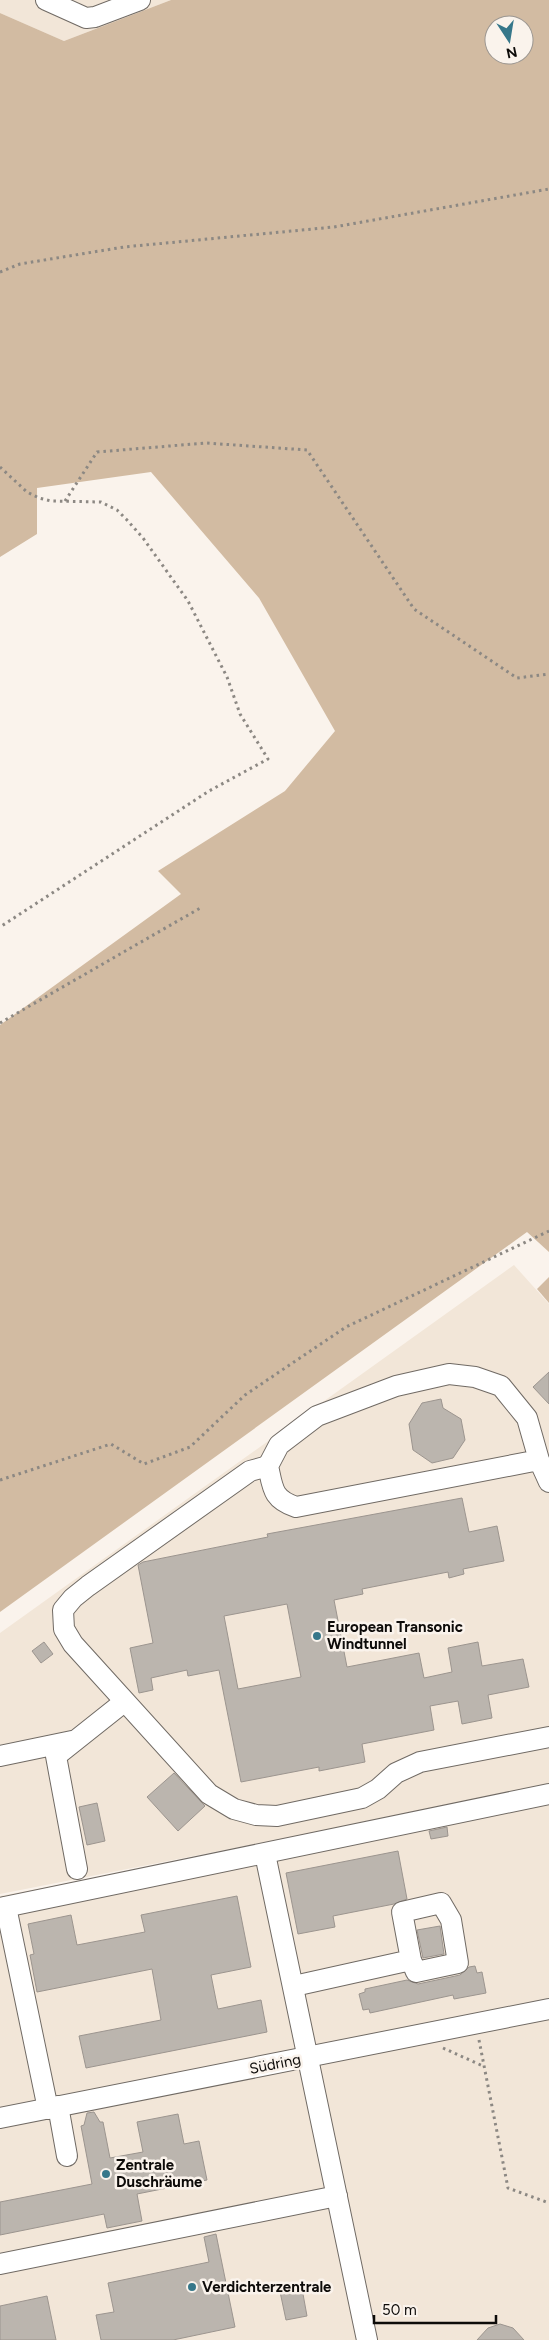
<svg xmlns="http://www.w3.org/2000/svg" width="549" height="2340" viewBox="0 0 549 2340" font-family="Figtree,sans-serif">
	<style>
		.built { fill: #f2e6d8 }
		.forest { fill: #d2bba2; fill-rule: evenodd }
		.building { fill: #bbb5ae; stroke: #9c958f; fill-rule: evenodd }
		.lines { fill: none; stroke-linecap: round; stroke-linejoin: round }
		.minor-casing { stroke: #706a64; stroke-width: 22 }
		.path { stroke: #8c8883; stroke-width: 3; stroke-dasharray: 2.5 4; stroke-linecap: butt }
		.minor { stroke: #fff; stroke-width: 20 }
		.poi-dot { fill: #36778a; stroke: #faf3ec; stroke-width: 2 }
		.labels { text-anchor: middle; dominant-baseline: central; stroke-width: 5; stroke-linejoin: round; paint-order: stroke }
		.poi-label { font-size: 15px; font-weight: bold; fill: #0d0b09; stroke: #faf3ec; text-anchor: start }
		.street-label { font-size: 15px; fill: #0d0b09; stroke: #faf3ec }
	</style>
	<rect width="100%" height="100%" fill="#faf3ec"/>
	<g class="built">
		<polygon points="0,0 171,0 64,41 0,13"/>
		<polygon points="514,1265 549,1304 549,1748 546,1749 549,1749 549,2340 0,2340 0,1896 148,1868 428,1810 0,1894 0,1633"/>
	</g>
	<g class="forest">
		<path d="M171,0H549V1252L527,1232L0,1612V1025L181,894L158,871L285,791L335,731L259,598L151,472L37,488V534L0,557V13L64,41ZM494,25H524V55H494Z"/>
		<polygon points="549,1277 549,1303 537,1289"/>
	</g>
	<g class="building">
		<polygon points="549,1372 549,1404 533,1387"/>
		<polygon points="441,1399 443,1408 461,1419 465,1440 453,1458 432,1463 413,1450 409,1424 422,1403"/>
		<path d="M462,1498L469,1532L497,1526L504,1561L463,1569L464,1574L449,1578L448,1572L362,1589L363,1594L334,1600L347,1667L419,1653L424,1678L452,1672L448,1648L478,1642L482,1666L523,1659L529,1687L488,1695L492,1718L462,1724L458,1701L430,1706L434,1730L362,1744L365,1762L319,1771V1767L241,1782L219,1670L188,1676L187,1670L151,1678L153,1690L139,1693L130,1648L153,1643L138,1565L143,1562L268,1537L267,1534ZM287,1604L301,1677L238,1689L224,1616Z"/>
		<polygon points="44,1642 53,1654 41,1663 32,1651"/>
		<polygon points="174,1773 205,1806 178,1831 147,1797"/>
		<polygon points="97,1803 105,1841 87,1845 79,1807"/>
		<polygon points="447,1827 448,1836 431,1839 429,1831"/>
		<polygon points="398,1851 407,1899 394,1904 333,1916 335,1927 298,1934 286,1873"/>
		<polygon points="237,1896 251,1967 211,1975 217,2005 218,2009 261,2000 267,2032 86,2068 79,2036 161,2020 152,1969 37,1992 30,1955 34,1954 28,1924 71,1915 77,1945 145,1932 141,1915"/>
		<polygon points="440,1926 444,1954 423,1958 417,1930"/>
		<polygon points="475,1966 477,1973 482,1972 486,1993 454,1999 453,1995 370,2013 369,2009 363,2010 359,1994 365,1992 365,1989 407,1980 418,1984 460,1975 469,1967"/>
		<polygon points="94,2112 100,2122 103,2122 110,2158 143,2152 137,2122 178,2114 184,2144 199,2141 207,2180 137,2194 142,2221 107,2228 104,2214 0,2235 0,2202 92,2184 81,2126 84,2125 87,2113"/>
		<polygon points="216,2234 235,2327 173,2340 101,2340 96,2315 114,2312 108,2283 209,2262 204,2237"/>
		<polygon points="301,2283 307,2316 286,2320 279,2287"/>
		<polygon points="47,2296 56,2340 0,2340 0,2306"/>
		<polygon points="500,2324 513,2328 524,2340 477,2340 488,2328"/>
	</g>
	<g class="lines">
		<defs>
			<g id="minor">
				<polyline points="46,0 86,18 95,17 140,0"/>
				<path d="M539,1460L296,1507C272,1499 273,1488 268,1466L279,1445L317,1416L396,1386L449,1374L475,1377L501,1386L527,1418L539,1460L549,1482"/>
				<polyline points="268,1466 250,1471 88,1586 73,1598 63,1610 64,1629 73,1644 209,1794 234,1809 256,1815 277,1816 362,1798 378,1789 396,1773 420,1762 549,1737"/>
				<polyline points="0,1756 72,1741"/>
				<polyline points="265,1854 367,2340"/>
				<polyline points="77,1869 56,1756 124,1702"/>
				<polyline points="6,1907 48,2109"/>
				<polyline points="0,1908 549,1794"/>
				<polyline points="294,1986 411,1960 402,1912 441,1903 451,1920 458,1963 416,1972 411,1960"/>
				<polyline points="58,2106 67,2156"/>
				<polyline points="0,2118 549,2009"/>
				<polyline points="0,2264 337,2196"/>
			</g>
		</defs>
		<use href="#minor" class="minor-casing"/>
		<g class="path">
			<polyline points="0,272 20,264 124,247 334,227 549,189"/>
			<polyline points="0,467 27,492 39,498 51,501 101,502 117,510 127,520 143,538 188,601 227,677 240,714 268,759 209,791 0,927"/>
			<polyline points="65,501 97,452 206,443 307,450 414,609 517,678 549,674"/>
			<polyline points="0,1023 202,907"/>
			<polyline points="0,1480 111,1444 144,1464 190,1447 245,1395 346,1327 549,1231"/>
			<polyline points="479,2040 508,2188 549,2203"/>
			<polyline points="443,2048 483,2066"/>
		</g>
		<use href="#minor" class="minor"/>
	</g>
	<g class="poi-dot">
		<circle cx="317" cy="1636" r="5"/>
		<circle cx="106" cy="2174" r="5"/>
		<circle cx="192" cy="2287" r="5"/>
	</g>
	<g class="labels">
		<g class="poi-label">
			<text x="327" y="1627">European Transonic<tspan x="327" dy="17">Windtunnel</tspan></text>
			<text x="116" y="2165">Zentrale<tspan x="116" dy="17">Duschräume</tspan></text>
			<text x="202" y="2287">Verdichterzentrale</text>
		</g>
		<g class="street-label">
			<text transform="translate(275 2064) rotate(-11)">Südring</text>
		</g>
	</g>
	<g transform="translate(509 40) rotate(168)"><circle r="24" fill="#faf3ec" stroke="#9b9691"/>
	<path d="M0-4L9 19L0 12L-9 19Z" fill="#36778a"/>
	<text y="-8" font-size="14" font-weight="bold" text-anchor="middle" fill="#0d0b09">N</text>
	</g>
	<path d="M374 2315v8h122v-8" fill="none" stroke="#0d0b09" stroke-width="2.5"/>
	<text x="382" y="2315" font-size="15" fill="#0d0b09" stroke="#faf3ec" stroke-width="4" paint-order="stroke">50 m</text>
</svg>
